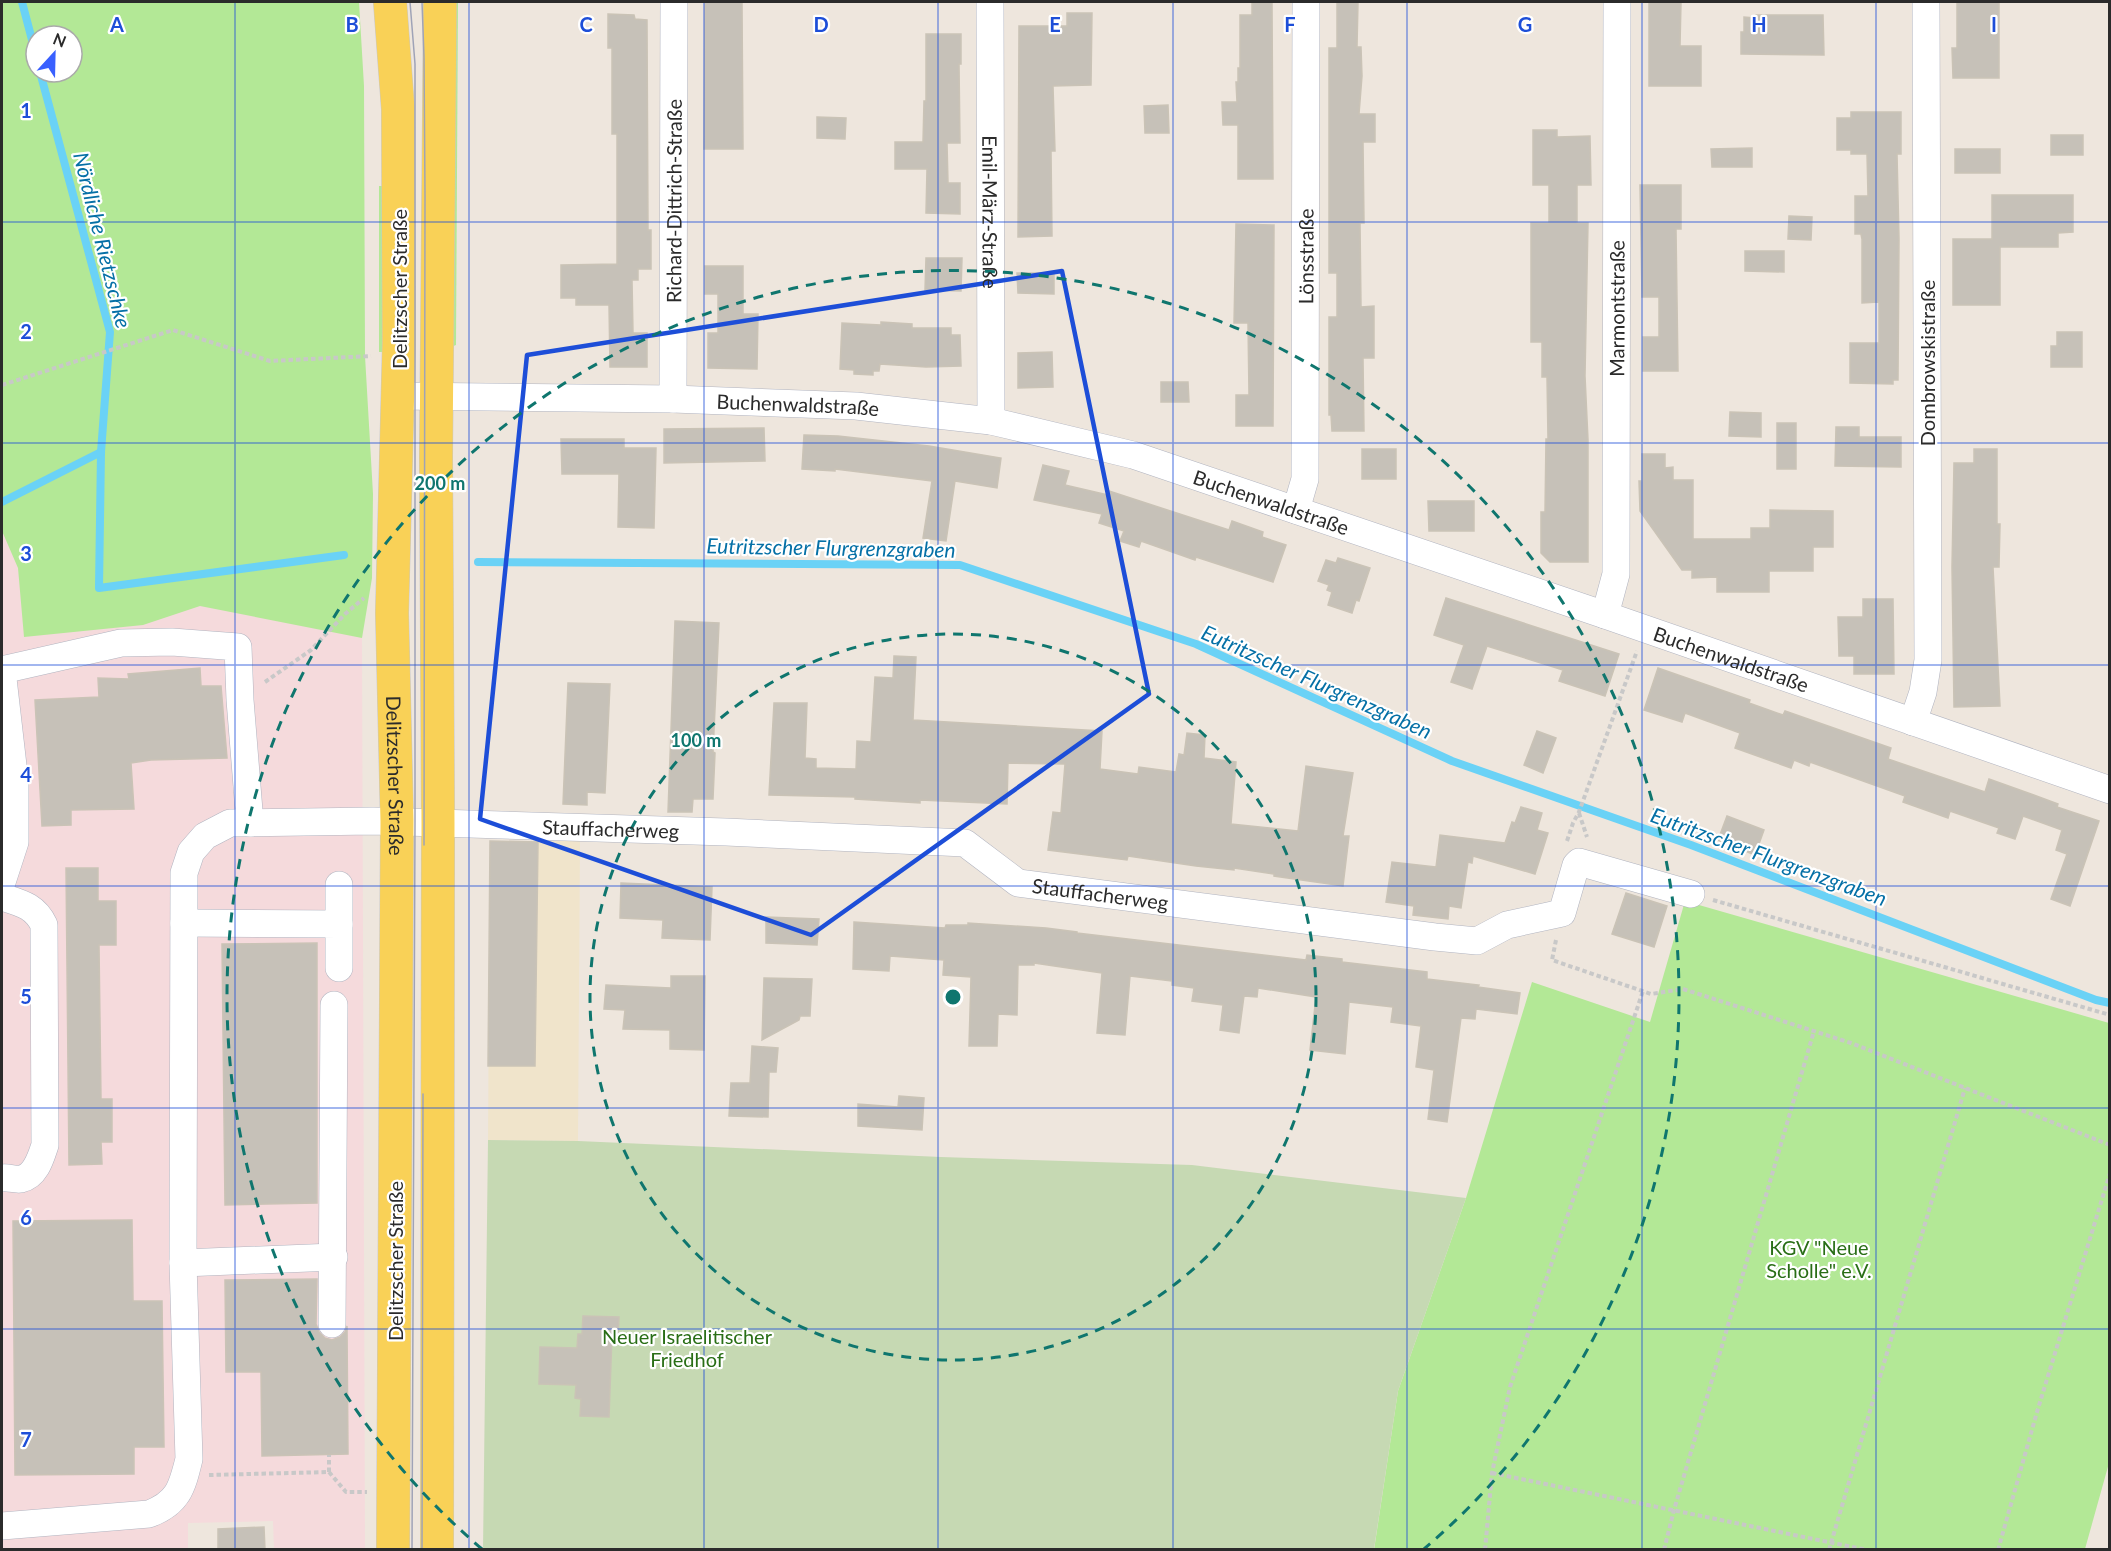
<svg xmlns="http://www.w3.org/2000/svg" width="2111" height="1551" viewBox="0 0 2111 1551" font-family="Lato,sans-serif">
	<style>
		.education { fill: #f0e4cb }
		.medical { fill: #f5dadc }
		.green { fill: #b3e896; fill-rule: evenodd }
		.cemetery { fill: #c6d9b3 }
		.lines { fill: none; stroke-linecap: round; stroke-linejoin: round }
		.stream { stroke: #6ad2f6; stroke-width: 8 }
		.building { fill: #c6c1b8; stroke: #cac3b6; stroke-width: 1.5 }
		.minor-casing { stroke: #b1b4c0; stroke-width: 28 }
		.major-casing { stroke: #c8c8c8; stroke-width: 34 }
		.path { stroke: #c8c8c8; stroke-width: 4; stroke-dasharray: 4.5 3; stroke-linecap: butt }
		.minor { stroke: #fff; stroke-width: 27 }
		.major { stroke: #f9d157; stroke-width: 33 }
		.tram { stroke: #9fa3b7; stroke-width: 1.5 }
		.marked { fill: none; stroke: #1d4ed8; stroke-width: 4.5; stroke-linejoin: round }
		.grid { fill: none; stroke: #1d4ed8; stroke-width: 1.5; stroke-opacity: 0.55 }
		.ring { fill: none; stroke: #0f766e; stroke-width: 3; stroke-dasharray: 10 8 }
		.labels { text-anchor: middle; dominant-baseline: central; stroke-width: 4.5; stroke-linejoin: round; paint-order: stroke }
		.street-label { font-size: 20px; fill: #2b2b2b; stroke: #fff }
		.park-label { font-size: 20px; fill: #296e16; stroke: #fff }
		.water-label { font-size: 21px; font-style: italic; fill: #0570a6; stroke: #fff }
		.grid-label { font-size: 20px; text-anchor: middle; font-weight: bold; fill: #1d4ed8; stroke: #fff; stroke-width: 4.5; stroke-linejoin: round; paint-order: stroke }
		.centre { fill: #0f766e; stroke: #fff; stroke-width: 3 }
		.ring-label { font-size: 18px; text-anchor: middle; font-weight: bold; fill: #0f766e; stroke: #fff; stroke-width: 4.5; stroke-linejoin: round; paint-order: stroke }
	</style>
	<rect width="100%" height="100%" fill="#eee6dd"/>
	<polygon class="education" points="490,841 580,841 578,1141 488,1140"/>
	<polygon class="medical" points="115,513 362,638 365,1549 274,1549 273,1521 188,1523 188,1549 2,1549 2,518"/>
	<g class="green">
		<path d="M2,2H359L364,86L365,356L373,494L372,578L362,638L200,606L143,625L24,637L18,568L2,531ZM36,36H72V72H36Z"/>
		<polygon points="448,2 458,2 456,345 451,347"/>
		<rect x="379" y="186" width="8" height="166"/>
		<polygon points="1685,901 2109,1023 2109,1463 2085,1549 1374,1550 1398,1391 1466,1198 1532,982 1650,1022"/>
	</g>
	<polygon class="cemetery" points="488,1140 578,1141 941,1157 1192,1165 1466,1198 1398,1391 1374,1549 483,1550"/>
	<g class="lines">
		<g class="stream">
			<polyline points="22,2 36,55"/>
			<polyline points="40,72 110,332 101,452 99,588 344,555"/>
			<polyline points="2,502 101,452"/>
			<polyline points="478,562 960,565 1196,644 1452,761 1691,845 2096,1000 2110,1003"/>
		</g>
	</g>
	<g class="building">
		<polygon points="705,2 742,2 743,149 704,149"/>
		<polygon points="1252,2 1272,2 1273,179 1238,179 1238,125 1223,125 1222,102 1237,102 1236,82 1238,82 1238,68 1240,68 1240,15 1252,15"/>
		<polygon points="1337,2 1358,2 1357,47 1361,47 1362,76 1359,114 1375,114 1375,142 1363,142 1364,223 1360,223 1361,307 1374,306 1374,358 1363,358 1364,431 1332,431 1331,415 1329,415 1329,317 1337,317 1337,273 1329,273 1329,48 1337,48"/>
		<polygon points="1649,2 1681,2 1680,46 1701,46 1701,86 1649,86"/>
		<polygon points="1957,2 1999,2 1999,78 1953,78 1952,48 1957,48"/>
		<polygon points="1067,13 1092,13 1091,85 1053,86 1055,151 1051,151 1052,236 1018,237 1019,26 1067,26"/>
		<polygon points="608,14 634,15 635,19 647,20 648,230 651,230 651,269 638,269 638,280 632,280 633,333 647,333 647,367 610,367 609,305 576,305 576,298 561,298 561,265 617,264 617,134 612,134 612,48 608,48"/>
		<polygon points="1756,15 1823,15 1824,55 1741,54 1741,32 1744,32 1744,17 1756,18"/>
		<polygon points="926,34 961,34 961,64 959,64 960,143 947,143 948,183 960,183 960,214 926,213 927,169 895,169 895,142 923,142 924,101 926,101"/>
		<polygon points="1168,105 1169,133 1145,133 1144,106"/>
		<polygon points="1851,112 1901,112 1901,154 1897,154 1899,239 1898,380 1893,380 1893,384 1850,383 1850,343 1879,343 1879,302 1862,303 1862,239 1861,234 1855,234 1855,196 1868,196 1867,154 1851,154 1851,150 1837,150 1837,118 1851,118"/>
		<polygon points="817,117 846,118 845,139 817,138"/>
		<polygon points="1533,130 1557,130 1557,137 1590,136 1591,185 1577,185 1577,223 1588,223 1585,376 1588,440 1588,562 1550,562 1541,553 1541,512 1545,512 1546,439 1548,439 1547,377 1542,377 1542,342 1531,342 1531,223 1549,223 1549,185 1533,185"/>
		<rect x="2051" y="135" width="32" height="20"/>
		<polygon points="1752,148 1752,167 1712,167 1711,149"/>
		<rect x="1955" y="149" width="45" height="24"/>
		<polygon points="1640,185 1681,185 1681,229 1676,229 1678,371 1643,371 1643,337 1659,337 1659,297 1642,297"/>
		<polygon points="1992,195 2073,195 2073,232 2058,233 2058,247 2000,247 2000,305 1953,305 1953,239 1992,239"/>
		<polygon points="1789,216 1812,217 1811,240 1788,239"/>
		<polygon points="1236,224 1274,225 1273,426 1236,426 1236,395 1249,395 1248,323 1234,323"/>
		<polygon points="1745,251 1784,251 1784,272 1745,271"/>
		<polygon points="926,258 962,258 961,291 925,290"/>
		<polygon points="705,266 743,266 743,314 758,314 757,369 708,368 708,333 718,333 718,294 705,294"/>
		<polygon points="1017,273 1054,273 1054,294 1018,293"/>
		<polygon points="881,322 912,324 912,328 951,328 951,335 960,335 961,366 926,367 880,364 879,371 873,371 873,375 854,374 854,370 840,369 842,323 881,325"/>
		<polygon points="2057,332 2082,332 2082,367 2051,367 2051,346 2057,346"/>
		<polygon points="1052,352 1053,387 1018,388 1018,353"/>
		<polygon points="1161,382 1188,382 1189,402 1161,402"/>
		<polygon points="1730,412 1761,413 1761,437 1729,436"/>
		<rect x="1777" y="423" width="19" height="46"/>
		<polygon points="1836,427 1859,427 1859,437 1901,437 1901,467 1835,466"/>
		<polygon points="764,428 765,461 664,463 664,429"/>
		<polygon points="804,435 838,436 929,446 1001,458 997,488 955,481 946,541 923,538 932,481 835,469 835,471 802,469"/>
		<polygon points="561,439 624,439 624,448 656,448 654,528 618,527 619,474 562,474"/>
		<rect x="1362" y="449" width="34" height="30"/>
		<polygon points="1974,449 1997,449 1997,524 2000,524 1999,567 1993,567 2000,706 1954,707 1952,567 1954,463 1974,463"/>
		<polygon points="1642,454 1665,454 1665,468 1673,467 1673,480 1693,480 1693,539 1751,539 1751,528 1770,528 1770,510 1833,511 1833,547 1813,547 1813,571 1769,571 1769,592 1717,592 1717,577 1692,578 1692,570 1682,570 1640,511 1639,481 1642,481"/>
		<polygon points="1043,465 1069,471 1065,485 1108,495 1109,491 1229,530 1232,521 1263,532 1262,537 1286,545 1273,582 1196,557 1195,560 1141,541 1139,547 1120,541 1124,531 1099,523 1102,514 1034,500"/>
		<polygon points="1428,501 1474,501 1474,531 1429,531"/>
		<polygon points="1338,558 1370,568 1359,601 1356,600 1352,613 1328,605 1332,592 1327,590 1329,585 1318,581 1326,560 1336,563"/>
		<polygon points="1446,598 1619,654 1605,696 1559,681 1563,670 1487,646 1472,689 1451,682 1464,645 1434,635"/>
		<polygon points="1863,599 1893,599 1894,674 1854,674 1854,656 1839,656 1838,617 1863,617"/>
		<polygon points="675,621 719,623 713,752 715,753 713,799 693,799 692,812 668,812"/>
		<polygon points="894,656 916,657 913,720 1102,731 1100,769 1138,774 1139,767 1176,772 1179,754 1184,755 1187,733 1205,735 1204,758 1236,762 1231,824 1298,831 1306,766 1353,773 1343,836 1349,836 1343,886 1274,876 1274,874 1234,868 1234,870 1196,866 1128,856 1127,860 1048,850 1053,812 1061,813 1065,764 1008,763 1007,804 920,800 920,803 855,799 855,797 769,795 774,703 807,703 805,758 816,759 816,768 856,769 857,741 871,742 875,677 893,678"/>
		<polygon points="200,668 201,686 221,686 227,758 151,760 131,763 134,809 71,810 71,825 42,826 35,700 99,697 98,678 129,679 128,674"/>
		<polygon points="1658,668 1750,700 1749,703 1783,715 1785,711 1891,748 1888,759 1985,792 1989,779 2031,794 2058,804 2057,807 2099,821 2070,906 2051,899 2067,854 2056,850 2062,830 2023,816 2015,839 1997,833 1999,828 1950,811 1948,818 1903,802 1905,796 1810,762 1809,766 1794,760 1791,768 1735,748 1740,733 1685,713 1682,722 1644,710"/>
		<polygon points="568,683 610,684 605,793 587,792 587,805 563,804"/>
		<polygon points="1537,731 1556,738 1543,773 1524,765"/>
		<polygon points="1521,807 1542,813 1537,830 1548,833 1535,874 1473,856 1472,863 1468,862 1461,908 1449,906 1448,919 1413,915 1414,906 1386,902 1392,862 1436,867 1440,835 1505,843 1512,822 1515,823"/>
		<polygon points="1727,816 1764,830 1755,855 1718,840"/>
		<polygon points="490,841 538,842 535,1066 488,1066"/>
		<polygon points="66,868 98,868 98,901 116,901 116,945 99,945 101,1099 112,1099 112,1142 101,1142 102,1164 69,1165"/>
		<polygon points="621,883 712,887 710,940 662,938 663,920 620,918"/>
		<polygon points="1626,893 1667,906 1654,947 1612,934"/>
		<polygon points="766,917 819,919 817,945 766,943"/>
		<polygon points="854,922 945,928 946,925 968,925 968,923 1046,928 1077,932 1077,933 1306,960 1307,955 1342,959 1342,962 1427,972 1427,979 1479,985 1478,987 1520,993 1517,1014 1476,1009 1475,1019 1461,1018 1447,1122 1428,1119 1434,1070 1416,1067 1421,1026 1391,1022 1393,1007 1349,1002 1345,1054 1310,1050 1316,997 1258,988 1257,997 1244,996 1239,1033 1220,1030 1223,1005 1192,1001 1194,988 1172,985 1172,981 1130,976 1125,1035 1097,1033 1102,973 1034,963 1034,965 1018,965 1017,1015 998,1014 997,1046 969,1046 971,977 943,975 944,960 890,956 889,971 853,969"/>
		<polygon points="317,943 317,1203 225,1205 222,944"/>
		<polygon points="671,976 705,976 704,1050 670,1049 670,1030 623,1029 625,1010 604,1009 606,985 671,988"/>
		<polygon points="764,978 812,979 810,1016 800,1016 799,1020 762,1040"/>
		<polygon points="752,1046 778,1048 776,1072 769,1072 768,1117 729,1116 731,1083 750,1083"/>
		<polygon points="899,1096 924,1098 922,1130 858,1126 858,1104 898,1107"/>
		<polygon points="132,1220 133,1301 162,1301 164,1447 134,1447 134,1474 15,1475 13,1221"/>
		<polygon points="317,1279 316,1324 319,1332 325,1338 332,1340 340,1337 345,1332 347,1326 348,1454 262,1456 261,1372 226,1372 225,1280"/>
		<polygon points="583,1316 619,1317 618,1335 612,1335 609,1417 580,1416 581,1399 575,1398 576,1385 539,1384 540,1347 577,1348 578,1334 582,1334"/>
		<polygon points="264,1527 265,1550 218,1550 218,1529"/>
	</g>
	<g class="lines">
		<defs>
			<g id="minor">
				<path id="s1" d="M990,2L991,421"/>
				<path id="s2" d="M399,396L673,399L856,406L991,421L1133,455L1605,615L2110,790"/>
				<path id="s3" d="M673,399L674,2"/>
				<path id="s4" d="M1296,510L1305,479L1306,2"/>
				<path id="s5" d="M1605,615L1616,574L1617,2"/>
				<polyline points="2,670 121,643 172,642 238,647 240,700 250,823"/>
				<polyline points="1913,722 1923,692 1928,660 1926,2"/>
				<polyline points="2,882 15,842 15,783 2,670"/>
				<path d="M2,897C21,903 35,906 44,925L45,1145C41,1157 36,1176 21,1179C15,1180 8,1177 2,1178"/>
				<polyline points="184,923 339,924 339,968"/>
				<polyline points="339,924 339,885"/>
				<polyline points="183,1263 334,1257"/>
				<polyline points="332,1324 334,1005"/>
				<path id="s6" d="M2,1526L149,1514C178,1503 182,1488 189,1459L183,1263L184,873L191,852L205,836L230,823L373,821L726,832L965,843L1018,883L1435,937L1477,941L1507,925L1562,913L1576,865L1579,862L1691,894"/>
			</g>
			<g id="major">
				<path id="s7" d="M390,2L398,109L399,343L392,613L397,821L393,1550"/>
				<polyline points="437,1550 438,823 436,457 440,2"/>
			</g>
		</defs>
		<use href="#minor" class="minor-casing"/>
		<use href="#major" class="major-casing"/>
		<g class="path">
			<polyline points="2,385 173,330 270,361 371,356"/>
			<polyline points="265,682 311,650 345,614 364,598"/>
			<polyline points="1579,813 1587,837"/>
			<polyline points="1567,841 1573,823 1579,812 1637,651"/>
			<polyline points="1713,900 2110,1015"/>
			<polyline points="1556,940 1552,960 1651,994 1683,989 1851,1043 2110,1145"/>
			<polyline points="329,1472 346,1492 367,1492"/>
			<polyline points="1492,1473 1867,1550"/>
			<polyline points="209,1475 329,1472 329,1455"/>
			<polyline points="1485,1550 1492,1473 1510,1387 1643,991"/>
			<polyline points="1664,1550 1674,1510 1814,1031"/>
			<polyline points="1829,1550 1965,1088"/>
			<polyline points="1998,1550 2037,1412 2110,1173"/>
		</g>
		<use href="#minor" class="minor"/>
		<use href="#major" class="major"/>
		<g class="tram">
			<polyline points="410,2 415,64 415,822 412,1550"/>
			<polyline points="422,2 424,57 425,196 424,845"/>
			<polyline points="422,1550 423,1094"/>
		</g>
	</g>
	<path class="marked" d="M1062,271L1149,694L811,935L480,819L527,355Z"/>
	<path class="grid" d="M235,2V1550M469,2V1550M704,2V1550M938,2V1550M1173,2V1550M1407,2V1550M1642,2V1550M1876,2V1550M2,222H2110M2,443H2110M2,665H2110M2,886H2110M2,1108H2110M2,1329H2110"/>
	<g class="ring">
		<circle cx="953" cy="997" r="363"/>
		<path d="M482 1549A726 726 0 1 1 1424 1549"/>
	</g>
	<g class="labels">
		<g class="street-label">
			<text stroke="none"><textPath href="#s3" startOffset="198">Richard-Dittrich-Straße</textPath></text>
			<text stroke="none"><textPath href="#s1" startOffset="210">Emil-März-Straße</textPath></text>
			<text stroke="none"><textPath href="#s4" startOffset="255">Lönsstraße</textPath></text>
			<text transform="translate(399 289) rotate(-90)">Delitzscher Straße</text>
			<text stroke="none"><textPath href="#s5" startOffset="308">Marmontstraße</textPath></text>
			<text transform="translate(1927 363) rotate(-90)">Dombrowskistraße</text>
			<text stroke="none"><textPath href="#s2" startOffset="399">Buchenwaldstraße</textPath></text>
			<text stroke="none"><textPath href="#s2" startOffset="885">Buchenwaldstraße</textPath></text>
			<text stroke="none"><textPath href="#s2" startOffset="1371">Buchenwaldstraße</textPath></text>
			<text stroke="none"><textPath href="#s7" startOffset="774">Delitzscher Straße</textPath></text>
			<text stroke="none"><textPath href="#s6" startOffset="1258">Stauffacherweg</textPath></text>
			<text stroke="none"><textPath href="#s6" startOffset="1762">Stauffacherweg</textPath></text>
			<text transform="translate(395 1261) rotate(-90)">Delitzscher Straße</text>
		</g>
		<g class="park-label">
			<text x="1819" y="1247">KGV "Neue<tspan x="1819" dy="23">Scholle" e.V.</tspan></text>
			<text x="687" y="1336">Neuer Israelitischer<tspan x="687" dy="23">Friedhof</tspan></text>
		</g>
		<g class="water-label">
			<text transform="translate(103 240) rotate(76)">Nördliche Rietzschke</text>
			<text transform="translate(831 547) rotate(1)">Eutritzscher Flurgrenzgraben</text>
			<text transform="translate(1317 681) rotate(24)">Eutritzscher Flurgrenzgraben</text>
			<text transform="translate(1769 856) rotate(20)">Eutritzscher Flurgrenzgraben</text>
		</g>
	</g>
	<g class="grid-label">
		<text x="117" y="32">A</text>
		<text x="352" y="32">B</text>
		<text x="586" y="32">C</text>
		<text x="821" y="32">D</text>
		<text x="1055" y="32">E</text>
		<text x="1290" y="32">F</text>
		<text x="1525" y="32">G</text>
		<text x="1759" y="32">H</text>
		<text x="1994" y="32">I</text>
		<text x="26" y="118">1</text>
		<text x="26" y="339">2</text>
		<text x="26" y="561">3</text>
		<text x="26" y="782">4</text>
		<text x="26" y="1004">5</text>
		<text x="26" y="1225">6</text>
		<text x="26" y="1447">7</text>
	</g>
	<circle cx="953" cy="997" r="9" class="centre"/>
	<g class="ring-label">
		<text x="440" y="490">200 m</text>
		<text x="696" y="747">100 m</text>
	</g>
	<rect width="2111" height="1551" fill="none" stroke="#2b2b2b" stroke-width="6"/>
	<g transform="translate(54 54) rotate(22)"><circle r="28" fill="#ffffff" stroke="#aaaaaa" stroke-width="1.5"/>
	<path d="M0-4.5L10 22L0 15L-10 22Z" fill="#3960ff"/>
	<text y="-9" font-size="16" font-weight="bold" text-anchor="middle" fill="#2b2b2b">N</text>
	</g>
</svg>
